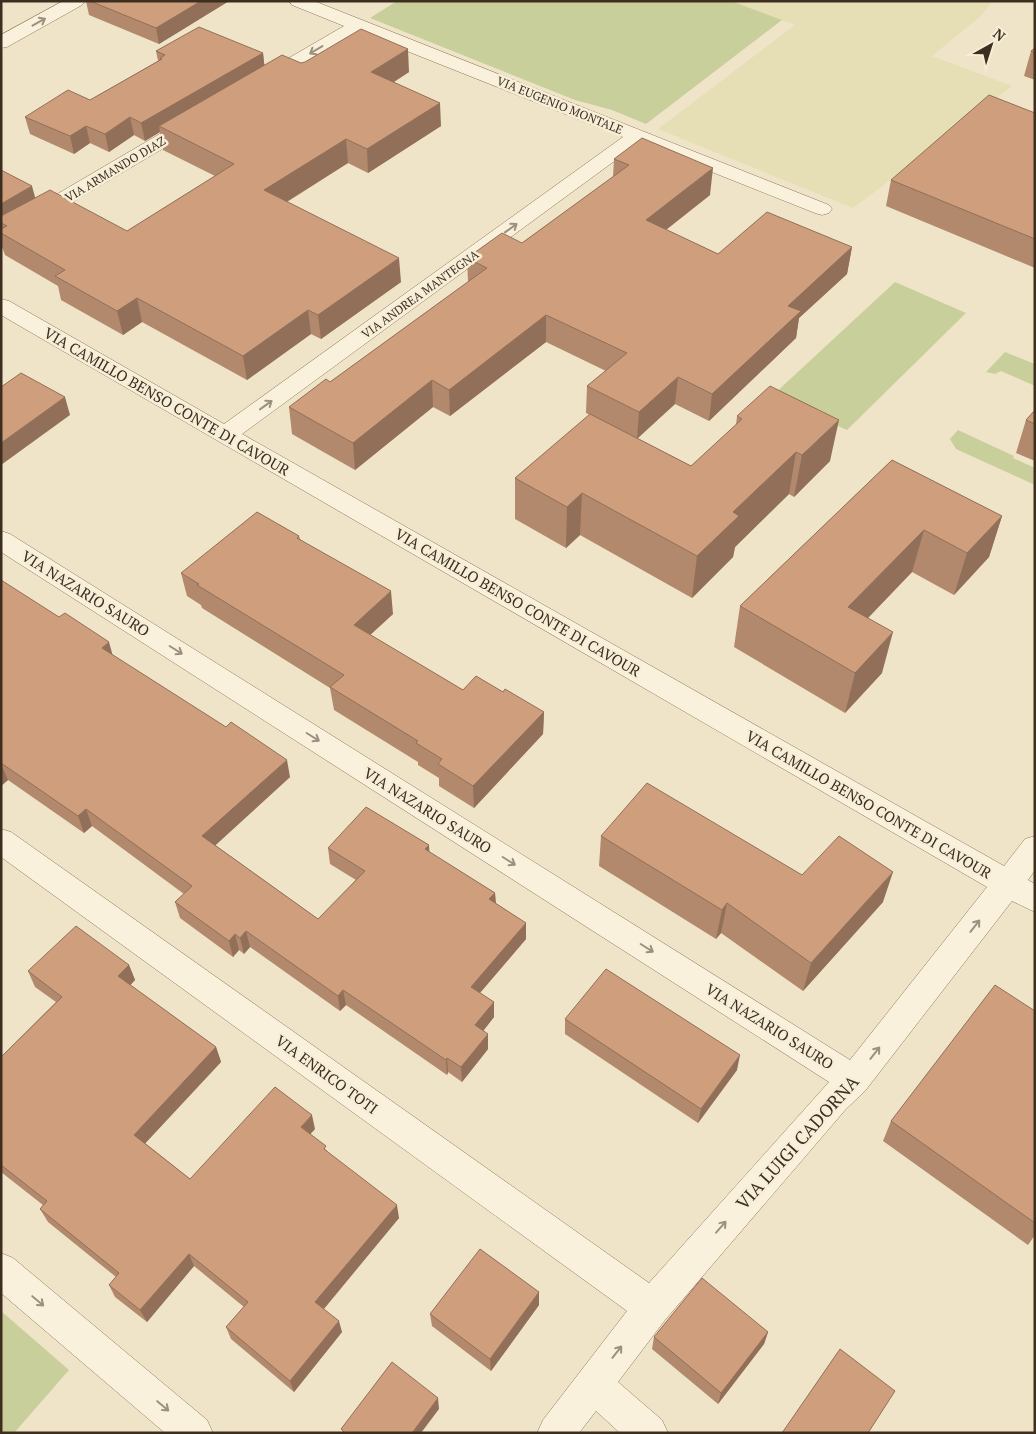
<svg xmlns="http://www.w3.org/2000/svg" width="1036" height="1434" viewBox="0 0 1036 1434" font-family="'PT Serif',serif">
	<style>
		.farmland { fill: #e6deb5 }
		.green { fill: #c9cf9b }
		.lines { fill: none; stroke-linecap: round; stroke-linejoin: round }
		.minor-casing { stroke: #8d765c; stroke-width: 1 }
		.minor { fill: #faf1dc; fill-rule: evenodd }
		.wall { fill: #b2896c }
		.shaded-wall { fill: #916f58 }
		.building { fill: #cf9f7d; stroke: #916f58 }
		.oneway { stroke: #9c907e }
		.labels { text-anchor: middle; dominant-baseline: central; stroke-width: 5; stroke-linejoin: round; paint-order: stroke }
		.far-street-label { font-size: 12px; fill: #3d2e20; stroke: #f7eed8 }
		.street-label { font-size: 15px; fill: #3d2e20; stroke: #f7eed8 }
		.near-street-label { font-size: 18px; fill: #3d2e20; stroke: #f7eed8 }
	</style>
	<rect width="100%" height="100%" fill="#f0e4c8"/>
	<polygon class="farmland" points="731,1 985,1 991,3 981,16 932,56 1012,86 948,137 853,208 658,129 795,25"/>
	<g class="green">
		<polygon points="397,1 731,1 782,20 646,124 612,110 575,100 370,18"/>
		<polygon points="895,282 966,313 847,430 772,396"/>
		<polygon points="1005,352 1035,364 1035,386 1001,371 995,374 986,372"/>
		<polygon points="958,430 1014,456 1013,458 1035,468 1035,485 956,449 950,439"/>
		<polygon points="1,1311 69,1370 14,1433 1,1433"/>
	</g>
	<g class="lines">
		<defs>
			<g id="minor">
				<polygon points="63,1 85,1 82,5 7,47 1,48 1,35"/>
				<polygon points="289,1 314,1 829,205 832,209 829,213 822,215 815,213 639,143 242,434 1004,866 1025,839 1035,836 1035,870 1028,880 1035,884 1035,912 1012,901 865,1091 846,1109 665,1320 618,1382 662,1420 668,1433 620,1433 596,1411 579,1433 537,1433 543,1420 627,1311 1,857 1,829 11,832 649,1283 829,1082 1,552 1,531 10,534 850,1060 987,887 1,315 1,299 9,301 224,424 623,137 359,32 272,84 265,86 258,84 256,80 258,76 344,26 292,5"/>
				<polygon points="194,116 201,118 204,122 201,126 8,240 1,242 1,227 187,118"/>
				<polygon points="1,1253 13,1258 207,1420 213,1433 165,1433 1,1293"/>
			</g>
		</defs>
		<use href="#minor" class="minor-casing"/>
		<use href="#minor" class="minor"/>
	</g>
	<g class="wall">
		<polygon points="86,1 229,1 159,44 89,15"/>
		<polygon points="1035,48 1035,80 1024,76 1031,51"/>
		<polygon points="156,51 263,53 264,65 301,63 409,72 394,82 441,126 368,173 348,163 287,202 401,282 321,339 311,334 247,380 142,322 123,335 61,300 58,286 5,255 1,244 1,170 35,198 127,231 215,176 163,150 160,132 145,141 134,135 109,152 90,143 74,154 30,134 25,117 90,100 158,61"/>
		<polygon points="1035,113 1035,268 886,206 891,180"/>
		<polygon points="614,159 710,195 666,230 718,254 852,247 847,274 799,318 796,338 709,421 675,404 637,438 691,466 736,425 737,416 830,461 794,497 789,494 735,547 733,557 692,598 580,535 566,548 515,519 515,478 590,415 586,413 587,386 606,371 546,342 450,416 433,407 355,470 292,434 289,407 330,382 468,282 467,258 522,243 613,177"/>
		<polygon points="1035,410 1035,461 1016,453 1026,420"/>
		<polygon points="892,460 1002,516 989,557 954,595 912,572 868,618 882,673 845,713 734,647 740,606"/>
		<polygon points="299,536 300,539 393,614 370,635 463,690 503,692 544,712 543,734 474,808 439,786 439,778 418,765 418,762 334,710 330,688 202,608 201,605 187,596 181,573"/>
		<polygon points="1,580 113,655 290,777 215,845 318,919 356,880 330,864 328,848 429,852 495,893 496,903 526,939 480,993 494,1017 483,1031 488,1049 462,1082 448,1072 447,1075 346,1005 340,1011 250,947 244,954 239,950 233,957 180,918 175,902 184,894 92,826 84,833 8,780 1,786"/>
		<polygon points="601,836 802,875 883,902 803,991 721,933 716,939 599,866"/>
		<polygon points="129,965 135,980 130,985 216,1047 221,1062 145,1143 190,1179 315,1129 310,1134 328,1152 399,1218 323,1309 342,1332 294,1392 231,1339 226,1327 244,1307 194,1266 147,1322 115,1297 109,1285 116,1277 48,1222 40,1209 43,1205 1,1172 1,1057 56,1002 35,987 28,971"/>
		<polygon points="1035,1011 1035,1235 1028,1245 883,1141 891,1121"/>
		<polygon points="565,1019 737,1070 698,1123 565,1034"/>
		<polygon points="539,1305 491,1371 432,1326 430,1314"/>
		<polygon points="768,1332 764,1344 718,1404 652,1349 654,1337"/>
	</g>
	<g class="shaded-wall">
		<polygon points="201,1 229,1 159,44 156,28"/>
		<polygon points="408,49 409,72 373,95 371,72"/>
		<polygon points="263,53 265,70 159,126 160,132 145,141 141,123"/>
		<polygon points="440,103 441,126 368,173 367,149"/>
		<polygon points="130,117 134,135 109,152 105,134"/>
		<polygon points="86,126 90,143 74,154 70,136"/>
		<polygon points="346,139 348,163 267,214 264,190"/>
		<polygon points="713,168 710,195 644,247 646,220"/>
		<polygon points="32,186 37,204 1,223 1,204"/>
		<polygon points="852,247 847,274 799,318 796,338 709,421 712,394 788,306"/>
		<polygon points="399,258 401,282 321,339 318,315"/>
		<polygon points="137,298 142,322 123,335 117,311"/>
		<polygon points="308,310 311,334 247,380 243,356"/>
		<polygon points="546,315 546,342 450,416 449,390"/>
		<polygon points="678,377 675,404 637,439 639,412"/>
		<polygon points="432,380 433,407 355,470 353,443"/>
		<polygon points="65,397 70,415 1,465 1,443"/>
		<polygon points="839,420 830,461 794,497 802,455"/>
		<polygon points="796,452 789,494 735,547 733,557 692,598 697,556 733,512"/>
		<polygon points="582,493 580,535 566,548 567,507"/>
		<polygon points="1002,516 989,557 954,595 967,553"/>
		<polygon points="924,530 912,572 839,648 848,607"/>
		<polygon points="391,591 393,614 356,648 354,625"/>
		<polygon points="893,632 882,673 845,713 855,673"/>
		<polygon points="109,642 114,660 102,648"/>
		<polygon points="544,712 543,734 474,808 473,786"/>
		<polygon points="287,760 290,777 207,853 202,836"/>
		<polygon points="1,764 8,780 1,786"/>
		<polygon points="86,809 92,826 84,833 78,816"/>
		<polygon points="429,845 430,861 425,849"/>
		<polygon points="893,872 883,902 803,991 811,963"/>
		<polygon points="495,893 496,909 489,899"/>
		<polygon points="727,903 721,933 716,939 722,910"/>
		<polygon points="526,923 526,939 472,1002 471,987"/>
		<polygon points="246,931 250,947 244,954 240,938"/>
		<polygon points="235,934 239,950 233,957 229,941"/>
		<polygon points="129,965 135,980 124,992 118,976"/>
		<polygon points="343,990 346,1005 340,1011 338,996"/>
		<polygon points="494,1002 494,1017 476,1040 475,1025"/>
		<polygon points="488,1034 488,1049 462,1082 461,1067"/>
		<polygon points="216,1047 221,1062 140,1149 134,1135"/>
		<polygon points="740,1055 737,1070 698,1123 701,1109"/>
		<polygon points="447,1058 448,1072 447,1075 446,1060"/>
		<polygon points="312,1115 315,1129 304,1141 301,1127"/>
		<polygon points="397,1205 399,1218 319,1315 315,1302"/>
		<polygon points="189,1254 194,1266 147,1322 140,1310"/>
		<polygon points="539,1292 539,1305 491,1371 490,1359"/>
		<polygon points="339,1321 342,1332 294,1392 290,1381"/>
		<polygon points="768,1332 764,1344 718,1404 721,1393"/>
		<polygon points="438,1398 439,1409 421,1433 412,1433"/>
	</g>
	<g class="building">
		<polygon points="90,1 201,1 156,28"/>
		<polygon points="199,27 263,53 141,123 130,117 105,134 86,126 70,136 25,117 68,90 90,100 162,59 160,58 165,55 156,51"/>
		<polygon points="361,29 408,49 371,72 440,103 367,149 346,139 264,190 399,258 318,315 308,310 243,356 137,298 117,311 55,276 65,270 1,233 1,229 7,226 1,223 1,216 50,190 127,231 234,164 159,126 282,55 301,63 305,62"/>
		<polygon points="1035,48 1035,53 1031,51"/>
		<polygon points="989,95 1035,113 1035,239 891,180"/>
		<polygon points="642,138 713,168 646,220 718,254 767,212 852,247 788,306 801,311 712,394 678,377 639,412 587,386 627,353 546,315 449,390 432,380 353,443 289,407 326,379 330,382 487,268 467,258 502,233 522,243 629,165 614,159"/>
		<polygon points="1,170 32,186 1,204"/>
		<polygon points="21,373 65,397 1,443 1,387"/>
		<polygon points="770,386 839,420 802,455 796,452 733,512 739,516 697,556 582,493 567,507 515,478 590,414 691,466 742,419 737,416"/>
		<polygon points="1035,410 1035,424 1026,420"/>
		<polygon points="892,460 1002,516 967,553 924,530 848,607 893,632 855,673 740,606"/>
		<polygon points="257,512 299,536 297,538 391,591 354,625 463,690 476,676 503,692 505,689 544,712 473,786 438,764 442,759 416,743 418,741 330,687 344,675 197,585 199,584 181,573"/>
		<polygon points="1,580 59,617 65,613 109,642 102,648 226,727 231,722 287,760 202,836 318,919 365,871 328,848 366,807 429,845 425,849 495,893 489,899 526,923 471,987 494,1002 475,1025 488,1034 461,1067 447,1058 446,1060 343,990 338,996 246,931 240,938 235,934 229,941 175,902 192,886 86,809 78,816 1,763"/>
		<polygon points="647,783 802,875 839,836 893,872 811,963 727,903 722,910 601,836"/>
		<polygon points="76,926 129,965 118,976 216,1047 134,1135 190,1179 275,1087 312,1115 301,1127 326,1146 324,1149 397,1205 315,1302 339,1321 290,1381 226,1327 248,1302 189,1254 140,1310 109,1285 119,1273 40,1209 47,1201 1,1165 1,1057 62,997 28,971"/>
		<polygon points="606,969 740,1055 701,1109 565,1019"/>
		<polygon points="995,985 1035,1011 1035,1223 891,1121"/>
		<polygon points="480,1249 539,1292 490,1359 430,1314"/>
		<polygon points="702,1278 768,1332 721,1393 654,1337"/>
		<polygon points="840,1349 895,1391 868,1433 782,1433"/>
		<polygon points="392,1362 438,1398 412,1433 345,1433 341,1429"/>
	</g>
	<defs><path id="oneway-shaft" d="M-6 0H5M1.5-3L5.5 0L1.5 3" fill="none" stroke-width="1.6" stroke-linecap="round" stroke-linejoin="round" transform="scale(1.25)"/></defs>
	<g class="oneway">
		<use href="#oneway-shaft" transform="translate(39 22) rotate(-29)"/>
		<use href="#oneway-shaft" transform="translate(316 50) rotate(149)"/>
		<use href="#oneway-shaft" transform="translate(511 228) rotate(-36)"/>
		<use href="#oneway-shaft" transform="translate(266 405) rotate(-36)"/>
		<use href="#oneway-shaft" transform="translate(176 650) rotate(32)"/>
		<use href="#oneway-shaft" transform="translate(313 737) rotate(32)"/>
		<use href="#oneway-shaft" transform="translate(509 861) rotate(32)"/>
		<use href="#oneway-shaft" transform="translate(975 926) rotate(-52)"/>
		<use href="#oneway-shaft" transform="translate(647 948) rotate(32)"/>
		<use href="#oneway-shaft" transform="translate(875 1053) rotate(-52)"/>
		<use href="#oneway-shaft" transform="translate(721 1227) rotate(-49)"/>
		<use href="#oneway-shaft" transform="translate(38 1301) rotate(40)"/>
		<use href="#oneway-shaft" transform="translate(617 1352) rotate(-52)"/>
		<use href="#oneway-shaft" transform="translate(163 1406) rotate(40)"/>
	</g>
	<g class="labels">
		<g class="far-street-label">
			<text transform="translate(560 105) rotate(22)">VIA EUGENIO MONTALE</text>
			<text transform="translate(115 169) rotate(-31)">VIA ARMANDO DIAZ</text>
			<text transform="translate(420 294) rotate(-36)">VIA ANDREA MANTEGNA</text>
		</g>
		<g class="street-label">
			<text transform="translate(167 401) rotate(30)">VIA CAMILLO BENSO CONTE DI CAVOUR</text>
			<text transform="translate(86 593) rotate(32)">VIA NAZARIO SAURO</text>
			<text transform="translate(518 602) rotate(30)">VIA CAMILLO BENSO CONTE DI CAVOUR</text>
			<text transform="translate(869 804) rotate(30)">VIA CAMILLO BENSO CONTE DI CAVOUR</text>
			<text transform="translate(428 810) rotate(32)">VIA NAZARIO SAURO</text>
			<text transform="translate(770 1026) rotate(32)">VIA NAZARIO SAURO</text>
			<text transform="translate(327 1074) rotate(36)">VIA ENRICO TOTI</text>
		</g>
		<g class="near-street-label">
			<text transform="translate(797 1142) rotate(-48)">VIA LUIGI CADORNA</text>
		</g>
	</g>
	<rect width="1036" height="1434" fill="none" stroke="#3d2e20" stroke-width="5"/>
	<g transform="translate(991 45) rotate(39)" stroke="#f7eed8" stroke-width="4" paint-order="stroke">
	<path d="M0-4L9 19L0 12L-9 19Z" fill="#3d2e20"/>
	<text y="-8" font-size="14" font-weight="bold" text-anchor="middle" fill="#3d2e20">N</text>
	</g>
</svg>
